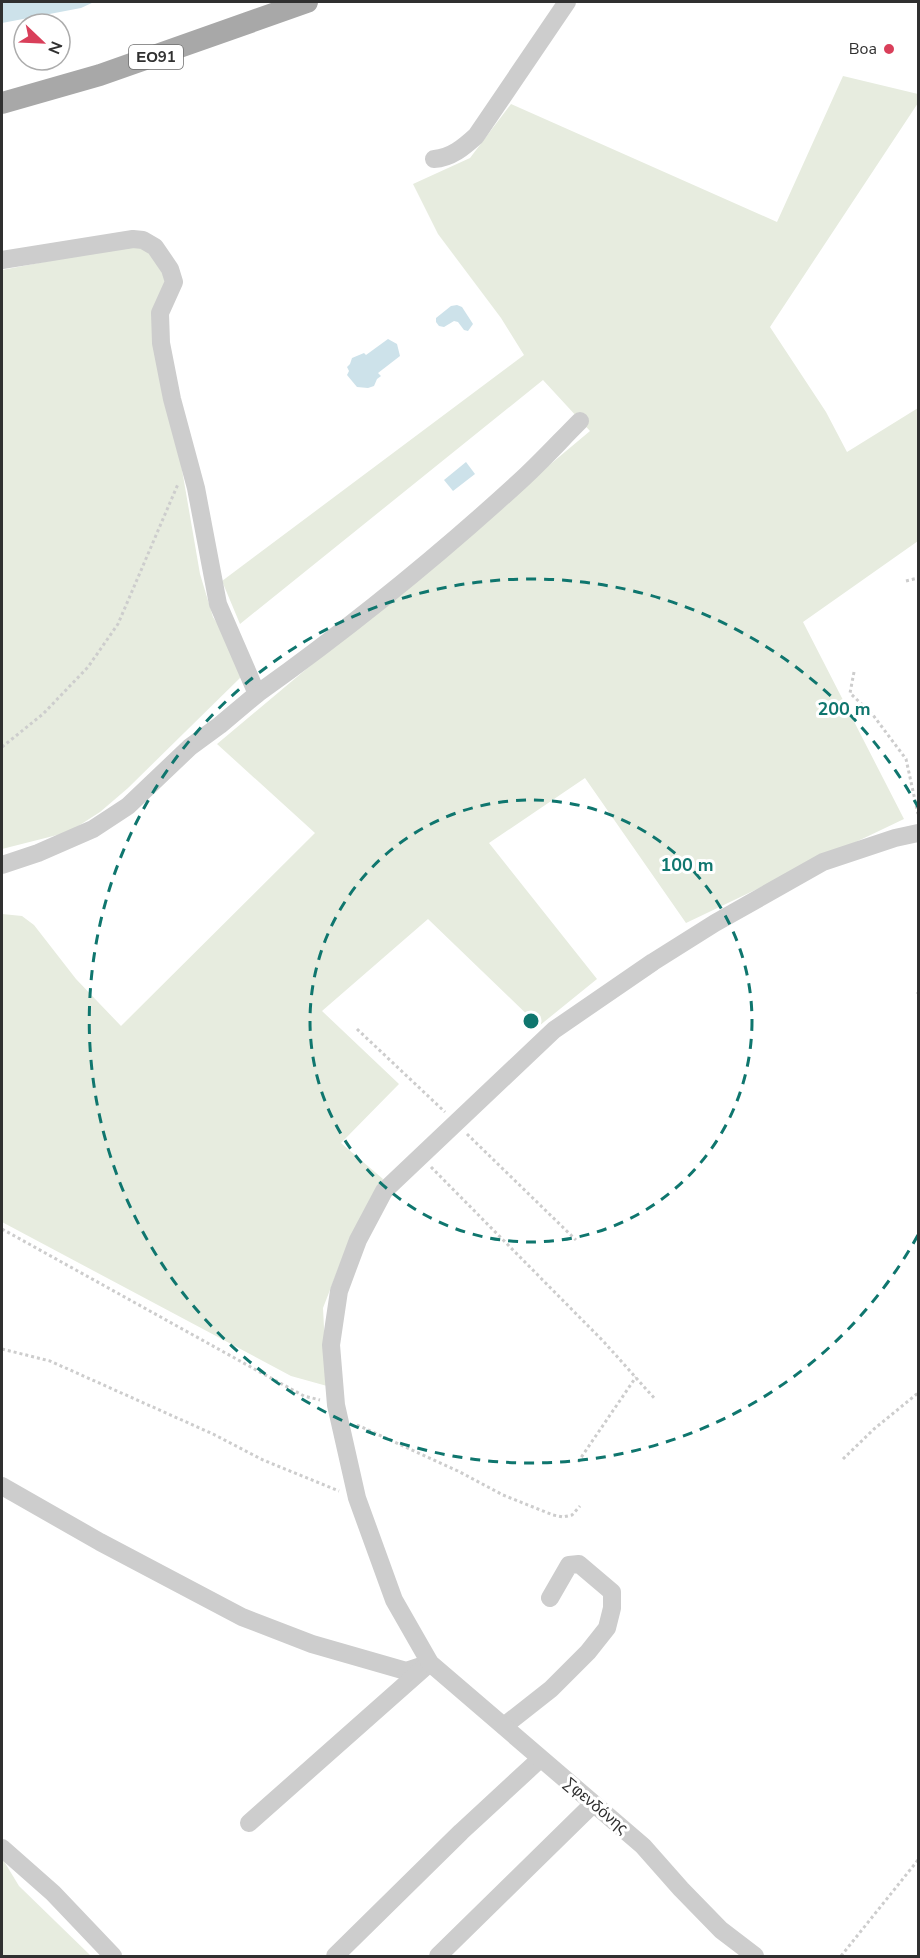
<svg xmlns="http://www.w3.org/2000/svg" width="920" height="1958" viewBox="0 0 920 1958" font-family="'Nunito Sans',sans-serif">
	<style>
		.green { fill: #e7ecdf }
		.water { fill: #cde2ea }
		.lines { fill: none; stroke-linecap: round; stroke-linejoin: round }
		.path { stroke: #cdcdcd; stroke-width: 3; stroke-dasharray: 3 3; stroke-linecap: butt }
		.minor { stroke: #cdcdcd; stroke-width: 18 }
		.major { stroke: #a8a8a8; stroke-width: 22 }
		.ring { fill: none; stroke: #0f766e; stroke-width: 3; stroke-dasharray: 10 8 }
		.poi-dot { fill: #d93f5a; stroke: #fff; stroke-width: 2 }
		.labels { text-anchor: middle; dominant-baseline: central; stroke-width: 6; stroke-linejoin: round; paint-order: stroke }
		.shield { fill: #fff; stroke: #6e6e6e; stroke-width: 1.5 }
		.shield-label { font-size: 15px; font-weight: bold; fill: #303030 }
		.poi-label { font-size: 16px; fill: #303030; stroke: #fff; text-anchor: end }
		.street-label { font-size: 16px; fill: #303030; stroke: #fff }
		.centre { fill: #0f766e; stroke: #fff; stroke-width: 3 }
		.ring-label { font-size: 18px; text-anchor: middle; font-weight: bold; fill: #0f766e; stroke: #fff; stroke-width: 6; stroke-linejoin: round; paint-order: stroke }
	</style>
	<rect width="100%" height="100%" fill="#fff"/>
	<g class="green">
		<polygon points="843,76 918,94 918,103 770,327 826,412 847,452 918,408 918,541 803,622 904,819 686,923 585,778 489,843 597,979 539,1026 428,919 322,1011 399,1084 341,1143 383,1179 347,1246 323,1308 327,1386 291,1376 2,1222 2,914 22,916 34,925 76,979 121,1026 315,833 217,744 590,431 543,380 240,624 222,581 524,355 501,318 438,234 413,184 470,158 511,104 777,222"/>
		<polygon points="138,244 148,246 170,283 156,319 200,574 213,617 230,643 241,677 128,788 100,812 69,832 2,849 2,270"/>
		<polygon points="2,1858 19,1886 91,1956 2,1956"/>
	</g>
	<g class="water">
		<polygon points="2,2 94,2 81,8 2,23"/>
		<polygon points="457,305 462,307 473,324 468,331 464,330 458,322 454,321 444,327 439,326 436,322 436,318 451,306"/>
		<polygon points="388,339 397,344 400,356 378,373 381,376 377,379 374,386 368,388 357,387 347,375 349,371 347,367 350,364 352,358 364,353 366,355"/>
		<polygon points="466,462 475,474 453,491 444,480"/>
	</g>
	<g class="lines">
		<g class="path">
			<polyline points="906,581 918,578"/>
			<polyline points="854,672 850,693 873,715 906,759 918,814"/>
			<polyline points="2,747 43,714 88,667 118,624 178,484"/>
			<polyline points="917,994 918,993"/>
			<polyline points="357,1029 445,1112"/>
			<polyline points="467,1134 576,1240"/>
			<polyline points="431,1167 604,1342 655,1399"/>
			<polyline points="2,1229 258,1371 304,1396 320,1400"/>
			<polyline points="2,1349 50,1361 213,1434 263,1460 339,1491"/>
			<polyline points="357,1425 458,1471 503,1495 553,1515 563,1517 572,1515 580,1506"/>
			<polyline points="843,1459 874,1429 918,1393"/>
			<polyline points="578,1462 636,1377"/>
			<polyline points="841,1956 918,1860"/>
		</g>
		<g class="minor">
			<path d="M434,159C451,158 464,147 476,136L567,2"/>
			<path d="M2,260L133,239L143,240L155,247L170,269L174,282L160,313L161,343L172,399L196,488L218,604L257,694C348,629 436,558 519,482C540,463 560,441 580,421"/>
			<polyline points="2,865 38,853 93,829 128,806 190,747 220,725 257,694"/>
			<polyline points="2,1486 100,1542 242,1617 312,1644 406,1671 430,1663"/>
			<polyline points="504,1726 551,1689 588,1652 607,1628 612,1608 612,1592 579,1564 569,1565 550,1598"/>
			<polyline points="249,1823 424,1668"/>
			<polyline points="2,1848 53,1893 113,1956"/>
			<polyline points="335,1956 461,1832 540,1759"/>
			<polyline points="438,1956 593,1804"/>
			<polyline points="755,1956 721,1930 681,1889 643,1846 430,1663 394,1600 357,1498 336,1405 331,1345 339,1291 358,1240 384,1191 554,1030 653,962 715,923 823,862 895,838 918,833"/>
		</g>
		<polyline class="major" points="2,103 100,75 307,2"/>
	</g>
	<g class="ring">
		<circle cx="531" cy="1021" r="221"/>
		<path d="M918 1235A442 442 0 1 1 918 807"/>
	</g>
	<circle class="poi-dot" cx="889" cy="49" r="6"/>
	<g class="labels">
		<rect class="shield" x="129" y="45" width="54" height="24" rx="4.5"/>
		<g class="shield-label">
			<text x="156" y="57">ΕΟ91</text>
		</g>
		<g class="poi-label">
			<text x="877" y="49">Boa</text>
		</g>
		<g class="street-label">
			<text transform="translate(596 1806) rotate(40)">Σφενδόνης</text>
		</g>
	</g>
	<circle cx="531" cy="1021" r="9" class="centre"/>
	<g class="ring-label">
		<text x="844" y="715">200 m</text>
		<text x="687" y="871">100 m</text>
	</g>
	<rect width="920" height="1958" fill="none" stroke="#303030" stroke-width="6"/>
	<g transform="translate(42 42) rotate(113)"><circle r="28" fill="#ffffff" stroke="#acacac" stroke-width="1.5"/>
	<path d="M0-4.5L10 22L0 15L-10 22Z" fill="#d93f5a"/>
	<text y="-9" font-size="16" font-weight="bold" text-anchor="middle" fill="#303030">N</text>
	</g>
</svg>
